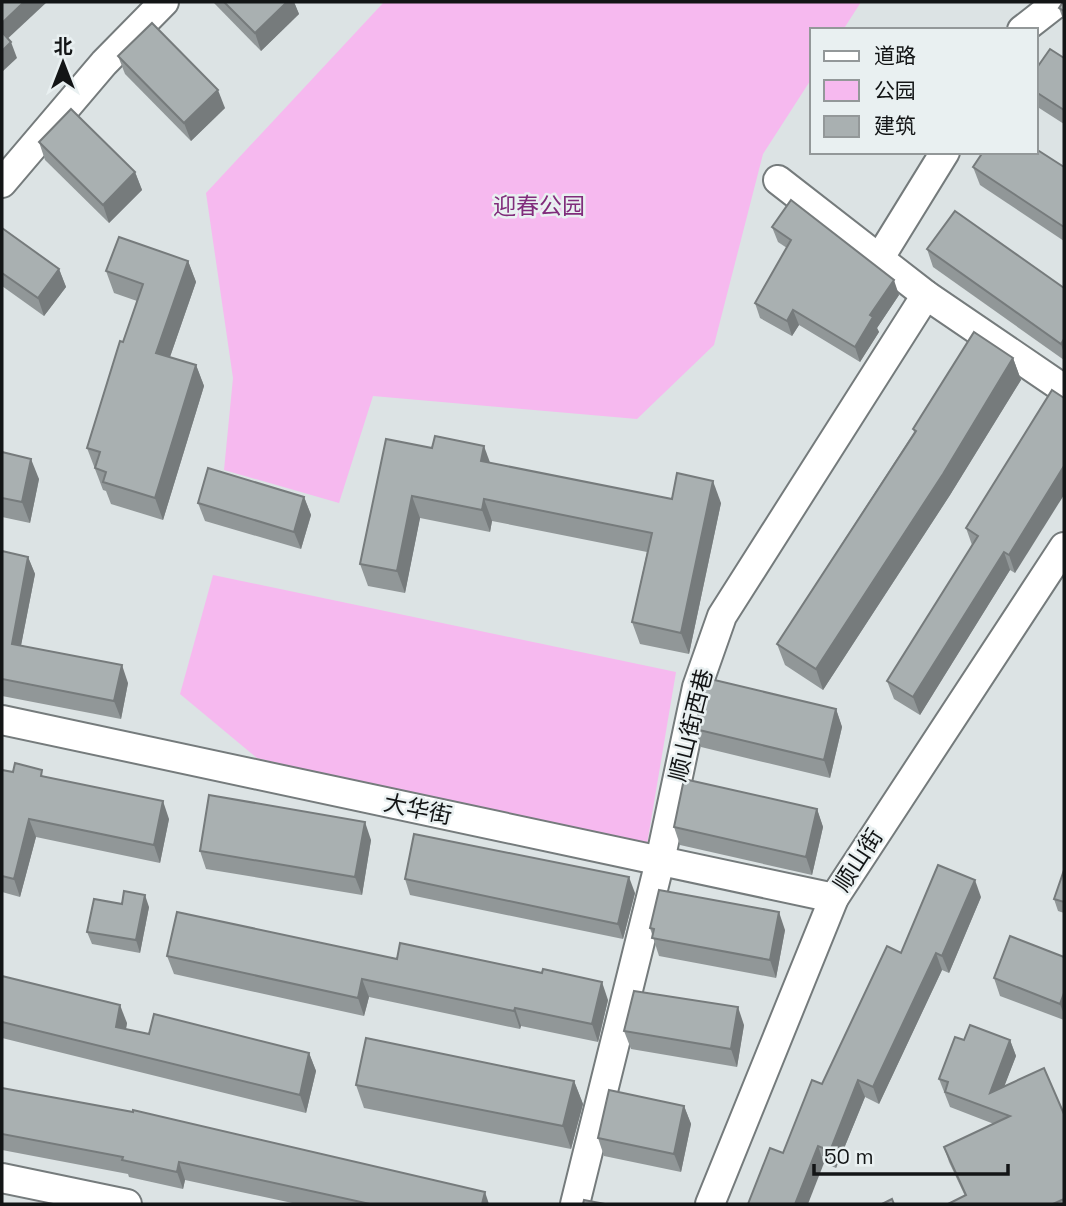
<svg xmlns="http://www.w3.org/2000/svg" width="1066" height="1206" viewBox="0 0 1066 1206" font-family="'Space Grotesk','Noto Sans SC',sans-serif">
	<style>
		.green { fill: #f6b9ef }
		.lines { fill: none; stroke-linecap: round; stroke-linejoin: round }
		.minor-casing { stroke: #757b7c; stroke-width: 32 }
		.minor { stroke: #fff; stroke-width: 28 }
		.wall { fill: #919798 }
		.shaded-wall { fill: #767b7c }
		.building { fill: #a9b0b1; stroke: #767b7c; stroke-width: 2 }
		.labels { text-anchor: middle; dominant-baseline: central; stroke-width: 5; stroke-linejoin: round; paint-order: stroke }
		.park-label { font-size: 23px; fill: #802c7b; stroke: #e9f0f1 }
		.street-label { font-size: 23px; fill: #131516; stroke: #e9f0f1 }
	</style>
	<rect width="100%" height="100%" fill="#dce3e4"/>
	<g class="green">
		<polygon points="384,2 861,2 843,30 812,30 812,78 763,154 714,345 637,419 373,396 339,503 224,470 233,378 206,193"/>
		<polygon points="213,575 676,672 646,850 257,758 180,694"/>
	</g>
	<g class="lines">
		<defs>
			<g id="minor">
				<polyline points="1022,30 1058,2"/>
				<polyline points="778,180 926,295 1064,389"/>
				<polyline points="2,183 104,63 164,2"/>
				<polyline points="879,259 945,152"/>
				<polyline points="2,720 834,898"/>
				<polyline points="2,1178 127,1204"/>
				<polyline points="575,1204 660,861 697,687 722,616 926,295"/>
				<polyline points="710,1204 834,898 1064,547"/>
			</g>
		</defs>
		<use href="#minor" class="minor-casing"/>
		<use href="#minor" class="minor"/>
	</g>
	<g class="wall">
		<polygon points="213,2 294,2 299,14 261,51"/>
		<polygon points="1064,2 1064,22 1059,8"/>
		<polygon points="118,56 225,108 191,141 125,74"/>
		<polygon points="1064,58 1064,124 1036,106 1036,69"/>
		<polygon points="39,142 135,172 142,190 109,223 45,160"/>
		<polygon points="973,167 1064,167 1064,241 980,185"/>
		<polygon points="772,227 899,295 877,328 879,332 860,362 799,325 792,336 760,318 755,303 787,248 778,242"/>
		<polygon points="2,228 59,269 66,287 44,316 2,286"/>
		<polygon points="927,249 1064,288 1064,360 933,267"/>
		<polygon points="188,261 196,282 170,357 196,365 204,386 163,520 111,504 106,491 103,490 87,448 137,301 114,293 106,271"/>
		<polygon points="1013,358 1021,380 950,495 823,690 785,665 777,644 914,432 913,429"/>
		<polygon points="1052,390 1015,573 1010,570 920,715 894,699 887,681 972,545 966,528"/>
		<polygon points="386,439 490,463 672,499 721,503 689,654 640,644 632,622 647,552 492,521 490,532 420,518 405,593 368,586 360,564"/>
		<polygon points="2,452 39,479 30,523 2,517"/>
		<polygon points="304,497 311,515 301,549 205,521 198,503"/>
		<polygon points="2,551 28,557 35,574 21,645 128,683 121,719 2,696"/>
		<polygon points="836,709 842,727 830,778 701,747 695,729"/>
		<polygon points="2,770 44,776 169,819 160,863 36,837 20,897 2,892"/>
		<polygon points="817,809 823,827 812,875 680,845 674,827"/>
		<polygon points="371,840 362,895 206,869 200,851"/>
		<polygon points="1064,870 1064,913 1058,911 1054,899"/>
		<polygon points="405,879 635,893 623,939 410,895"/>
		<polygon points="981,897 949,973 942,970 879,1104 865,1097 836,1168 824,1163 783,1153 822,1084 901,953"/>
		<polygon points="122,904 149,907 140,953 92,944 87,932"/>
		<polygon points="650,928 785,930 776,978 659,956"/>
		<polygon points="167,956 397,959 608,1000 598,1042 521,1026 520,1029 369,997 364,1016 174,974"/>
		<polygon points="1064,957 1064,1020 1000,996 994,978"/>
		<polygon points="2,976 127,1023 126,1029 149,1034 309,1053 316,1071 306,1113 2,1038"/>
		<polygon points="744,1025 737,1067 631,1049 624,1031"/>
		<polygon points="964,1040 1010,1040 1016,1056 1004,1086 1064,1114 1064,1204 948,1204 965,1196 949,1162 944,1147 994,1124 950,1107 939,1079"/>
		<polygon points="574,1081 583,1104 571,1149 364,1108 356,1085"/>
		<polygon points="2,1088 489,1204 297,1204 185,1180 183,1189 129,1177 128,1174 2,1150"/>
		<polygon points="684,1106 691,1124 681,1172 604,1156 598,1138"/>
	</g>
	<g class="shaded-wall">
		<polygon points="24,2 47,2 3,43 2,40 2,23"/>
		<polygon points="287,2 294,2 299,14 261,51 255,33"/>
		<polygon points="11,42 17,58 2,72 2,51"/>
		<polygon points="218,90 225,108 191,141 184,123"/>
		<polygon points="135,172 142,190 109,223 103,205"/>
		<polygon points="188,261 196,282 164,374 156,353"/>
		<polygon points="59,269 66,287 44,316 38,298"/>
		<polygon points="894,280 899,295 877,328 879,332 860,362 855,347 870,315"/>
		<polygon points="793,310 799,325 792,336 787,321"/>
		<polygon points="1064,339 1064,354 1061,344"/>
		<polygon points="1013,358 1021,380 950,495 823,690 816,669"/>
		<polygon points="196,365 204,386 163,520 155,498"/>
		<polygon points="484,446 492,468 481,461"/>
		<polygon points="31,459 39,479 30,523 22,502"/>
		<polygon points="1064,466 1064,495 1015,573 1009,555"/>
		<polygon points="713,481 721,503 689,654 681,633"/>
		<polygon points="412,496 420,518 405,593 397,571"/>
		<polygon points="304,497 311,515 301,549 294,532"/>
		<polygon points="484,499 492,521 490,532 482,510"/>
		<polygon points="1004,552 1010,570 920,715 913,697"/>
		<polygon points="28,557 35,574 18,661 12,644"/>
		<polygon points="122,665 128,683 121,719 114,701"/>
		<polygon points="836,709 842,727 830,778 824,760"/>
		<polygon points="163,801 169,819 160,863 154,845"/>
		<polygon points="817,809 823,827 812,875 806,857"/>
		<polygon points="29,819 36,837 20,897 14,879"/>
		<polygon points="365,822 371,840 362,895 355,877"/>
		<polygon points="629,877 635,893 623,939 618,924"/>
		<polygon points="975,880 981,897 949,973 942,956"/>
		<polygon points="145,895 149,907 140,953 136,940"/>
		<polygon points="779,912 785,930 776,978 770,960"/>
		<polygon points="936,953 942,970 879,1104 873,1087"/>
		<polygon points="362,979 369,997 364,1016 358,998"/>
		<polygon points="602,982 608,1000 598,1042 592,1024"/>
		<polygon points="1064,993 1064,1014 1060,1004"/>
		<polygon points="120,1005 127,1023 123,1045 116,1027"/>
		<polygon points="738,1007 744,1025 737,1067 731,1049"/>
		<polygon points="515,1008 521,1026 520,1029 514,1011"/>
		<polygon points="1010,1040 1016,1056 996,1108 990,1093"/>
		<polygon points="309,1053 316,1071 306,1113 300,1095"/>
		<polygon points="858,1080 865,1097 836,1168 830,1151"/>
		<polygon points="574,1081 583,1104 571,1149 563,1126"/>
		<polygon points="684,1106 691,1124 681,1172 674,1154"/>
		<polygon points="818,1146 824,1163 808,1204 795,1204"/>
		<polygon points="179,1162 185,1180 183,1189 177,1172"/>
		<polygon points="485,1192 489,1204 482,1204"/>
	</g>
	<g class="building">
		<polygon points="2,2 24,2 2,23"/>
		<polygon points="224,2 287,2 255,33"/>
		<polygon points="1063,2 1064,2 1064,11 1059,8"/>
		<polygon points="152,23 218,90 184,123 118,56"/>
		<polygon points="2,32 11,42 2,51"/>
		<polygon points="1050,49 1064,58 1064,110 1036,92 1036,69"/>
		<polygon points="71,109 135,172 103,205 39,142"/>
		<polygon points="1036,149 1064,167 1064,227 973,167 983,152 1036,152"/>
		<polygon points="791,200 894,280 870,315 873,317 855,347 793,310 787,321 755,303 791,240 772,227"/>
		<polygon points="955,211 1064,288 1064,339 1061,344 927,249"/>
		<polygon points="2,228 59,269 38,298 2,273"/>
		<polygon points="119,237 188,261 156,353 196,365 155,498 103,482 106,472 95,468 100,452 87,448 120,341 123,342 143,284 106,271"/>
		<polygon points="974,332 1013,358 943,474 816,669 777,644 916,431 913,429"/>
		<polygon points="1052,390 1064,398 1064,466 1009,555 1004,552 913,697 887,681 978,536 966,528"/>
		<polygon points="435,436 484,446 481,461 672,499 677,473 713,481 681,633 632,622 652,533 484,499 482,510 412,496 397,571 360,564 386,439 432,448"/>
		<polygon points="2,452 31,459 22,502 2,498"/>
		<polygon points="208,468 304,497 294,532 198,503"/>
		<polygon points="2,551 28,557 12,644 122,665 114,701 2,679"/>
		<polygon points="706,678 836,709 824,760 695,729"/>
		<polygon points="15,763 42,770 41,776 163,801 154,845 29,819 14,879 2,876 2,770 13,772"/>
		<polygon points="684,779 817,809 806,857 674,827"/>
		<polygon points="209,795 365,822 355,877 200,851"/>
		<polygon points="414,834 629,877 618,924 405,879"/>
		<polygon points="938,865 975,880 942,956 936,953 873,1087 858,1080 830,1151 818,1146 795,1204 748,1204 770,1148 783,1153 812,1080 822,1084 887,946 901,953"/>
		<polygon points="1064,870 1064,902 1054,899"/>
		<polygon points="659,890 779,912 770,960 652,938 654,929 650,928"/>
		<polygon points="124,891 145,895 136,940 87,932 94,899 122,904"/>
		<polygon points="177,912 397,959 400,943 542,973 543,969 602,982 592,1024 515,1008 514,1011 362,979 358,998 167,956"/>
		<polygon points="1010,936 1064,957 1064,993 1060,1004 994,978"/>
		<polygon points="2,976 120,1005 116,1027 149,1034 154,1014 309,1053 300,1095 2,1022"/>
		<polygon points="634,991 738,1007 731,1049 624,1031"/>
		<polygon points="970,1025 1010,1040 990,1093 1044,1068 1064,1114 1064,1199 1053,1204 948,1204 966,1195 944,1147 1010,1116 945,1092 948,1082 939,1079 955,1037 964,1040"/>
		<polygon points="366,1038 574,1081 563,1126 356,1085"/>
		<polygon points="2,1088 133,1112 133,1110 485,1192 482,1204 370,1204 179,1162 177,1172 122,1160 123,1157 2,1134"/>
		<polygon points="609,1090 684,1106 674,1154 598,1138"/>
		<polygon points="892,1199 894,1204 882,1204"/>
		<polygon points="584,1200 605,1204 583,1204"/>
	</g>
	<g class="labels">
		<g class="park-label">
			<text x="539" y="206">迎春公园</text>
		</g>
		<g class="street-label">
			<text transform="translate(691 725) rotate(-76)">顺山街西巷</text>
			<text transform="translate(418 809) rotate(12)">大华街</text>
			<text transform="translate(858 860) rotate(-57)">顺山街</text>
		</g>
	</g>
	<rect width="1066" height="1206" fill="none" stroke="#131516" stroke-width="7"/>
	<rect x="810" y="28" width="228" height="126" fill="#e9f0f1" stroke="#939899" stroke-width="2"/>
	<rect x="824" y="51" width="35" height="10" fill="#ffffff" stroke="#939899" stroke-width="2"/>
	<text x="874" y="63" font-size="21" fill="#131516">道路</text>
	<rect x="824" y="80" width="35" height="21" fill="#f6b9ef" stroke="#939899" stroke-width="2"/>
	<text x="874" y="98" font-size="21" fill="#131516">公园</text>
	<rect x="824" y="116" width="35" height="21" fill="#a9b0b1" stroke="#939899" stroke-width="2"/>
	<text x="874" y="133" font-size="21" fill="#131516">建筑</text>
	<g transform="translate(63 63)" stroke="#e9f0f1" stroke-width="5" paint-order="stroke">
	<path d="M0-5L12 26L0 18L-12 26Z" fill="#131516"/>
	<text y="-10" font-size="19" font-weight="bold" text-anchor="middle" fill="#131516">北</text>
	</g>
	<path d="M814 1164v10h194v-10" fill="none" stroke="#131516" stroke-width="3.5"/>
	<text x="824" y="1164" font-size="21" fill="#131516" stroke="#e9f0f1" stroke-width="5" paint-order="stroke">50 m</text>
</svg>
